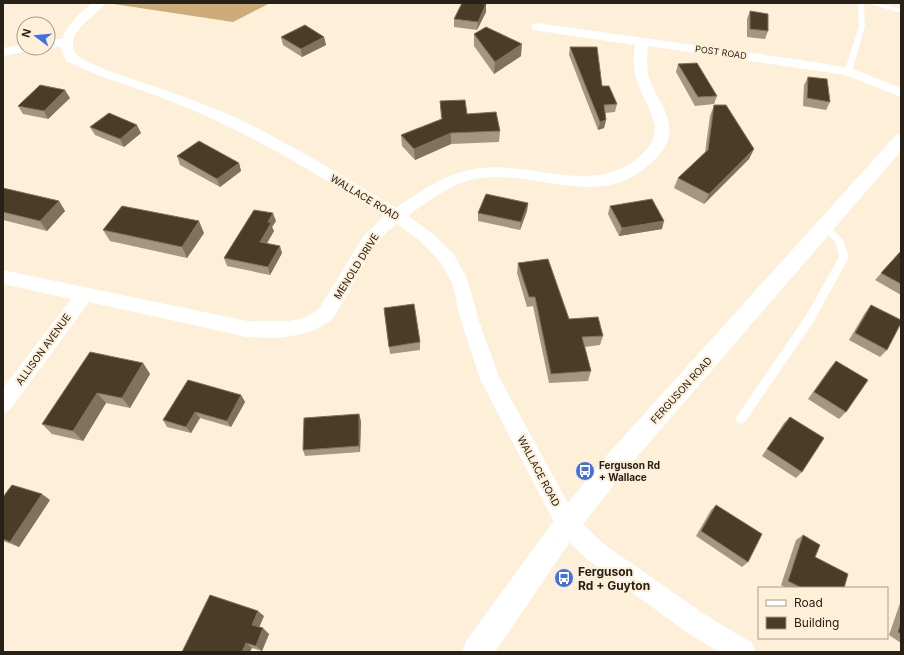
<svg xmlns="http://www.w3.org/2000/svg" width="904" height="655" viewBox="0 0 904 655" font-family="Inter,sans-serif">
	<style>
		.forest { fill: #cdac79 }
		.lines { fill: none; stroke-linecap: round; stroke-linejoin: round }
		.service { fill: #fff; fill-rule: evenodd }
		.minor { fill: #fff; fill-rule: evenodd }
		.tertiary { fill: #fff; fill-rule: evenodd }
		.wall { fill: #a4967f }
		.shaded-wall { fill: #81725b }
		.building { fill: #4b3c25; stroke: #81725b }
		.labels { text-anchor: middle; dominant-baseline: central; stroke-width: 4; stroke-linejoin: round; paint-order: stroke }
		.far-street-label { font-size: 9px; fill: #272117; stroke: #feefd9 }
		.street-label { font-size: 10px; fill: #272117; stroke: #feefd9 }
		.poi-label { font-size: 10px; font-weight: bold; fill: #272117; stroke: #feefd9; text-anchor: start }
		.near-poi-label { font-size: 12px; font-weight: bold; fill: #272117; stroke: #feefd9; text-anchor: start }
	</style>
	<rect width="100%" height="100%" fill="#feefd9"/>
	<polygon class="forest" points="107,3 270,3 233,22"/>
	<g class="lines">
		<g class="service">
			<polygon points="858,3 864,3 865,26 852,72 848,74 844,72 859,26"/>
			<polygon points="866,3 877,3 901,9 901,13"/>
			<polygon points="825,224 828,225 843,240 849,257 813,323 745,422 741,424 737,422 736,419 737,416 805,317 839,257 836,243 821,227"/>
		</g>
		<g class="minor">
			<path d="M92,3H105C96,17 67,30 74,51C78,63 142,82 156,87C190,99 225,111 257,128C304,152 350,180 396,208C420,191 445,174 474,169C530,159 591,198 639,157C650,147 655,140 655,126C646,92 629,84 635,45L532,30L531,27L532,24L537,23L815,62L853,69L901,88V97L845,75L648,46C647,56 646,67 649,77C654,95 673,115 669,136C667,148 658,157 649,165C596,212 531,167 474,179C449,185 428,201 408,216L432,233L453,253L467,278L479,321L499,377L575,516L605,545L707,616L752,643L756,652H719L689,634L589,561L559,532L480,379L461,321L452,283L441,263L420,241L397,224L385,234L375,246L332,320L315,330L298,335L277,338L247,337L89,302L10,410L3,413V388L71,299L3,284V270L247,321H288L304,318L318,310L363,237L384,216C320,176 255,136 185,107C146,90 104,80 66,61L60,47L48,48V40L62,39C67,24 80,13 92,3Z"/>
			<polygon points="24,44 24,48 31,48 29,51 3,56 3,48"/>
		</g>
		<polygon class="tertiary" points="901,134 901,151 625,471 576,533 495,652 462,652 466,641 558,515 607,455 895,136"/>
	</g>
	<g class="wall">
		<polygon points="486,4 486,12 477,30 454,27 454,19"/>
		<polygon points="750,11 768,31 765,39 747,37 747,19"/>
		<polygon points="474,34 521,56 494,74 474,46"/>
		<polygon points="281,37 324,37 326,45 302,57 283,45"/>
		<polygon points="570,47 602,86 617,104 615,112 605,113 606,120 604,128 598,130 569,55"/>
		<polygon points="678,64 717,96 714,104 695,106 676,72"/>
		<polygon points="808,77 830,102 826,110 803,106 804,85"/>
		<polygon points="70,98 48,119 23,114 18,106"/>
		<polygon points="440,101 467,114 500,131 499,142 451,144 415,160 402,146 401,135 441,119"/>
		<polygon points="714,105 754,149 749,159 704,204 674,188 678,178 705,152 710,116"/>
		<polygon points="90,127 141,133 124,147 95,135"/>
		<polygon points="177,156 239,163 241,171 220,187 180,165"/>
		<polygon points="3,188 59,201 65,211 47,231 3,220"/>
		<polygon points="528,203 527,211 520,230 478,221 478,213"/>
		<polygon points="610,206 662,229 619,236 608,214"/>
		<polygon points="276,221 272,227 274,231 267,243 282,253 270,275 227,266 224,258"/>
		<polygon points="103,230 204,233 187,258 110,241"/>
		<polygon points="901,251 901,295 875,280"/>
		<polygon points="518,263 569,319 603,336 600,345 585,347 591,371 588,381 549,383 533,306 527,307 517,273"/>
		<polygon points="871,305 887,350 880,357 849,340 865,313"/>
		<polygon points="384,308 420,342 420,350 390,354"/>
		<polygon points="836,361 846,412 839,419 808,399 830,368"/>
		<polygon points="143,363 150,374 130,408 106,403 83,441 52,434 42,424"/>
		<polygon points="241,395 245,402 231,427 200,418 191,433 167,427 163,420"/>
		<polygon points="790,417 802,472 796,478 762,456 784,423"/>
		<polygon points="361,421 360,452 305,456 303,450"/>
		<polygon points="3,497 50,500 19,547 3,541"/>
		<polygon points="716,505 748,562 742,567 696,536 711,510"/>
		<polygon points="803,535 815,557 844,588 786,588 781,585 796,540"/>
		<polygon points="900,603 901,603 901,643 889,635"/>
		<polygon points="264,616 259,627 269,634 262,651 252,648 182,652"/>
	</g>
	<g class="shaded-wall">
		<polygon points="486,4 486,12 477,30 478,22"/>
		<polygon points="324,37 326,45 302,57 301,49"/>
		<polygon points="522,44 521,56 494,74 495,62"/>
		<polygon points="65,90 70,98 48,119 44,111"/>
		<polygon points="606,120 604,128 598,130 600,122"/>
		<polygon points="137,125 141,133 124,147 120,139"/>
		<polygon points="451,133 451,144 415,160 414,149"/>
		<polygon points="754,149 749,159 704,204 709,194"/>
		<polygon points="239,163 241,171 220,187 217,179"/>
		<polygon points="59,201 65,211 47,231 40,221"/>
		<polygon points="528,203 527,211 520,230 521,222"/>
		<polygon points="273,213 276,221 272,227 274,231 263,250 260,242 268,222"/>
		<polygon points="199,221 204,233 187,258 182,247"/>
		<polygon points="664,221 662,229 619,236 622,228"/>
		<polygon points="280,246 282,253 270,275 268,267"/>
		<polygon points="143,363 150,374 130,408 122,398"/>
		<polygon points="97,393 106,403 83,441 73,431"/>
		<polygon points="241,395 245,402 231,427 227,421"/>
		<polygon points="195,412 200,418 191,433 186,427"/>
		<polygon points="359,414 361,421 360,452 359,446"/>
		<polygon points="42,494 50,500 19,547 10,542"/>
		<polygon points="258,611 264,616 258,630 252,625"/>
		<polygon points="263,628 269,634 262,651 256,646"/>
		<polygon points="246,643 252,648 250,652 242,652"/>
	</g>
	<g class="building">
		<polygon points="462,3 476,3 486,4 478,22 454,19"/>
		<polygon points="750,11 768,14 768,31 750,29"/>
		<polygon points="305,25 324,37 301,49 281,37"/>
		<polygon points="486,27 522,44 495,62 474,34"/>
		<polygon points="570,47 597,47 602,86 609,86 617,104 604,105 606,120 600,122"/>
		<polygon points="697,63 717,96 698,97 678,64"/>
		<polygon points="808,77 827,79 830,102 807,98"/>
		<polygon points="40,85 65,90 44,111 18,106"/>
		<polygon points="465,100 467,114 496,112 500,131 451,133 414,149 401,135 442,119 440,101"/>
		<polygon points="714,105 726,105 754,149 709,194 678,178 708,150"/>
		<polygon points="109,113 137,125 120,139 90,127"/>
		<polygon points="199,141 239,163 217,179 177,156"/>
		<polygon points="3,188 59,201 40,221 3,212"/>
		<polygon points="486,194 528,203 521,222 478,213"/>
		<polygon points="652,199 664,221 622,228 610,206"/>
		<polygon points="122,206 199,221 182,247 103,230"/>
		<polygon points="254,210 273,213 268,222 271,223 260,242 280,246 268,267 224,258"/>
		<polygon points="901,251 901,284 881,273"/>
		<polygon points="548,259 569,319 598,317 603,336 582,337 591,371 551,374 535,297 529,297 518,263"/>
		<polygon points="414,304 420,342 389,347 384,308"/>
		<polygon points="871,305 901,320 901,323 887,350 855,333"/>
		<polygon points="90,352 143,363 122,398 97,393 73,431 42,424"/>
		<polygon points="836,361 868,380 846,412 814,392"/>
		<polygon points="188,380 241,395 227,421 195,412 186,427 163,420"/>
		<polygon points="359,414 359,446 303,450 304,418"/>
		<polygon points="790,417 824,438 802,472 767,449"/>
		<polygon points="12,485 42,494 10,542 3,539 3,497"/>
		<polygon points="716,505 762,534 748,562 701,531"/>
		<polygon points="803,535 820,545 815,557 848,574 844,588 802,588 788,581"/>
		<polygon points="210,595 258,611 252,625 263,628 256,646 246,643 242,652 182,652"/>
		<polygon points="901,622 901,634 898,632"/>
	</g>
	<defs>
		<symbol id="bus-disc" viewBox="-11 -11 22 22"><circle r="9.5" fill="#4271e2" stroke="#feefd9"/><path d="M-5-6H5V4H4V6H2V4H-2V6H-4V4H-5ZM-3.5-4V0h7V-4ZM-3.5 1.2v1.5H-2V1.2ZM2 1.2v1.5H3.5V1.2Z" fill="#fff"/></symbol>
	</defs>
	<g fill-rule="evenodd">
		<use href="#bus-disc" x="574" y="460" width="22" height="22"/>
		<use href="#bus-disc" x="553" y="567" width="22" height="22"/>
	</g>
	<g class="labels">
		<g class="far-street-label">
			<text transform="translate(721 52) rotate(8)">POST ROAD</text>
		</g>
		<g class="street-label">
			<text transform="translate(365 197) rotate(31)">WALLACE ROAD</text>
			<text transform="translate(356 266) rotate(-58)">MENOLD DRIVE</text>
			<text transform="translate(43 349) rotate(-54)">ALLISON AVENUE</text>
			<text transform="translate(681 390) rotate(-48)">FERGUSON ROAD</text>
			<text transform="translate(539 471) rotate(62)">WALLACE ROAD</text>
		</g>
		<g class="poi-label">
			<text x="599" y="465">Ferguson Rd<tspan x="599" dy="12">+ Wallace</tspan></text>
		</g>
		<g class="near-poi-label">
			<text x="578" y="571">Ferguson<tspan x="578" dy="14">Rd + Guyton</tspan></text>
		</g>
	</g>
	<rect width="904" height="655" fill="none" stroke="#272117" stroke-width="8"/>
	<rect x="758" y="587" width="130" height="52" fill="#feefd9" stroke="#a89d8b"/>
	<rect x="766" y="600" width="20" height="6" fill="#ffffff" stroke="#a89d8b"/>
	<text x="794" y="607" font-size="12" fill="#272117">Road</text>
	<rect x="766" y="617" width="20" height="12" fill="#4b3c25" stroke="#a89d8b"/>
	<text x="794" y="627" font-size="12" fill="#272117">Building</text>
	<g transform="translate(36 36) rotate(286)"><circle r="19" fill="#feefd9" stroke="#a89d8b"/>
	<path d="M0-3L7 15L0 10L-7 15Z" fill="#4271e2"/>
	<text y="-6" font-size="11" font-weight="bold" text-anchor="middle" fill="#272117">N</text>
	</g>
</svg>
